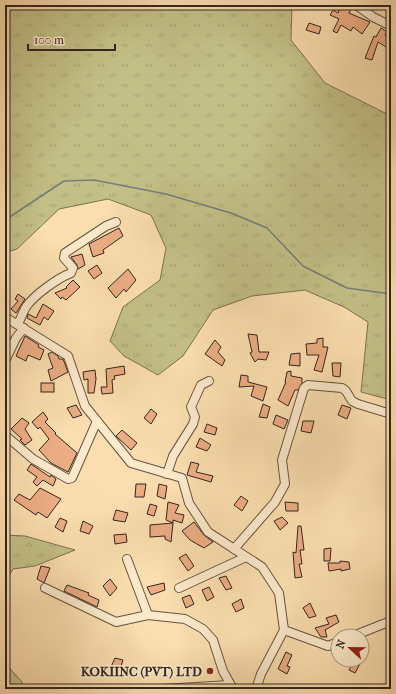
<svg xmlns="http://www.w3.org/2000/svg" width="396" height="694" viewBox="0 0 396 694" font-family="'IM FELL French Canon',serif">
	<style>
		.grass { fill: url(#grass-tufts); stroke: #7b7253 }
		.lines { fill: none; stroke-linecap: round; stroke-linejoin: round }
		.stream { stroke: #747f77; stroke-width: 1.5 }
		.building { fill: #edad84; stroke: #33251f }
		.minor-casing { stroke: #655343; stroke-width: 10 }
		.minor { stroke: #fceacb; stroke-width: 8 }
		.poi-dot { fill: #8f2418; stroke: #fceacb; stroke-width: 1.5 }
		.labels { text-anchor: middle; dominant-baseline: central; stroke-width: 3.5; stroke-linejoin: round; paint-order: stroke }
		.poi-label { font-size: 13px; font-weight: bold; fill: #33251f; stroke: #fceacb; text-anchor: end }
	</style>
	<defs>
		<pattern id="grass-tufts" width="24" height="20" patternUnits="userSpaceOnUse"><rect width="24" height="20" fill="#c3c087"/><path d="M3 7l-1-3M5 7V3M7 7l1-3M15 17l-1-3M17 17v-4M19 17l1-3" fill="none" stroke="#a8a574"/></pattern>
	</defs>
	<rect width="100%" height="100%" fill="#fbdeaf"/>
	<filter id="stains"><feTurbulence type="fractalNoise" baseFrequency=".005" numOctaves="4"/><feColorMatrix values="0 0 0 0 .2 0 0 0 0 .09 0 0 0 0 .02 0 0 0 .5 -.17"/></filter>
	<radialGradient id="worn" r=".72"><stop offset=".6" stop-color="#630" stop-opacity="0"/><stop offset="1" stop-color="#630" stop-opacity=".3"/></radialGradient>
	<g class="grass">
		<polygon points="5,5 292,5 291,40 325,83 385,113 391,114 391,400 361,392 368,322 344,307 305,290 252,296 213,310 183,356 158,375 124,356 110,341 123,307 160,280 166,248 151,215 108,199 59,209 17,249 5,253"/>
		<polygon points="5,535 25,536 75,550 35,566 13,569 5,583"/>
		<polygon points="5,663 22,682 24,689 5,689"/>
	</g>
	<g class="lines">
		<polyline class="stream" points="5,220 64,181 94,180 166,194 231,213 267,228 303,266 347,288 391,294"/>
	</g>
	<g class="building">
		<polygon points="341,5 352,8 349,13 370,22 362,34 353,27 351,31 341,25 337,33 333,31 339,19 330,15 333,10 338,13"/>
		<polygon points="309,23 321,27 319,34 306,30"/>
		<polygon points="381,28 387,32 385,35 391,37 391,50 378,42 372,60 365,58 374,36 376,37"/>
		<polygon points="119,228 123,236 103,250 104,253 93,257 89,244"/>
		<polygon points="82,254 85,265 78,269 77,265 71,257"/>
		<polygon points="97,265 102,273 94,279 88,271"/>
		<polygon points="128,269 136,280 126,292 124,289 116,298 108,288"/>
		<polygon points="73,280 80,287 66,300 62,297 61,299 55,293 67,288 66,287"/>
		<polygon points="18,294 25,299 16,313 11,309 18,301 15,299"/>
		<polygon points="43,304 54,311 48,320 44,317 40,325 27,318 28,314 36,318"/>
		<polygon points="248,334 257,335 259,352 269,352 266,360 258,359 255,362 250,353 252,352"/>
		<polygon points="25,336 39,345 38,347 44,350 40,360 28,355 26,361 16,356"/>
		<polygon points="323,338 323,347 328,347 322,372 314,370 319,355 307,355 306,344 317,343 317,339"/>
		<polygon points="215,340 221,347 218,352 225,360 222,366 205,354"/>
		<polygon points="52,352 58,356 59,359 63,359 68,372 51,381 48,370 53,368 48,354"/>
		<polygon points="300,353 300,366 289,365 291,354"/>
		<polygon points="332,363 341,363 340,377 333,376"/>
		<polygon points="124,366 125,374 114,376 115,379 112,380 113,393 102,394 101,387 107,387 106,369"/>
		<polygon points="95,370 96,379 94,393 88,393 88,379 84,380 83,372"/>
		<polygon points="291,371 291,376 302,378 302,383 298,390 295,390 288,406 278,400 286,382 285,382 287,372"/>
		<polygon points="241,375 248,376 248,382 267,387 263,401 251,396 254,386 239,387"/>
		<rect x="41" y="383" width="13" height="9"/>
		<polygon points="263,404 270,407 267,418 259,417"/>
		<polygon points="76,405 82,415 73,418 67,408"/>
		<polygon points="342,405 351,408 347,419 338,415"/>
		<polygon points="151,409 157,414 151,424 144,418"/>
		<polygon points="43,412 48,419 45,422 56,433 55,434 77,453 68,472 51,463 39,450 49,439 40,427 38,429 32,422"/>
		<polygon points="276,415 288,420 284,429 273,424"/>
		<polygon points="22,418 29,423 25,429 32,440 25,445 20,440 22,439 11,429"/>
		<polygon points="303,421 314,421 311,433 301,431"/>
		<polygon points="207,424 217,428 215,435 204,432"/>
		<polygon points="122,430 137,443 131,450 116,436"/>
		<polygon points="200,438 211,445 207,451 196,447"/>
		<polygon points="191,462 199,464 196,472 213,476 211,482 187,475"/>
		<polygon points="31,464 50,477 51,475 56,479 53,486 43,480 37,486 33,482 37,477 27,470"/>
		<polygon points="136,484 146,484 144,497 135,497"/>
		<polygon points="159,484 167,486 165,499 157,496"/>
		<polygon points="40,488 61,499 47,518 38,512 36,515 14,500 19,494 30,500"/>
		<polygon points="241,496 248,501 242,511 234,505"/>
		<polygon points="168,502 179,505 175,513 184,515 182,523 173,520 173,523 166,520"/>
		<polygon points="285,502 298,503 298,511 286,511"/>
		<polygon points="150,504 157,506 154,516 147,514"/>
		<polygon points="116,510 128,513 125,522 113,520"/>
		<polygon points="282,517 288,523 280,530 274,521"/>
		<polygon points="60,518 67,521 63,532 55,527"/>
		<polygon points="83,521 93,526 89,534 80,531"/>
		<polygon points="194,522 204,535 213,542 204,548 190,540 182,531"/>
		<polygon points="173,523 171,542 165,539 165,536 150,537 150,525"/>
		<polygon points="298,526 301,526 304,550 300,550 302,564 299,564 302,577 295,578 293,552 296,553"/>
		<polygon points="126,534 127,542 115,544 114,535"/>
		<polygon points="331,548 330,561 324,561 324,549"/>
		<polygon points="186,554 194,566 188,571 179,558"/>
		<polygon points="340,561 349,562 350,569 341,571 341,569 329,571 328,563 340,563"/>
		<polygon points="41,566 50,568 44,583 37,579"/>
		<polygon points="226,576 232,588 226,590 219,578"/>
		<polygon points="110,579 117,588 110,596 103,586"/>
		<polygon points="164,583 165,590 151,595 147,587"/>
		<polygon points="67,585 89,593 88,595 99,600 97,607 64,591"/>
		<polygon points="209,587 214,597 207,601 202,590"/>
		<polygon points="190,595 194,604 186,608 182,598"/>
		<polygon points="241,599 244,608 236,612 232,604"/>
		<polygon points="310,603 316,616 309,618 303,608"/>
		<polygon points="336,615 339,622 325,630 327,637 321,637 315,628 329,624 326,618"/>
		<polygon points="286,652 292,655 287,666 290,667 287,674 278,669"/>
		<polygon points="115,658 123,660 120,669 110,669"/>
		<polygon points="355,660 361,662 355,673 349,670"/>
	</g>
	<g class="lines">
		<defs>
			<g id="minor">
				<polyline points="356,5 373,17 391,26"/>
				<polyline points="5,317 68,356 85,406 131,463 182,478 189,503 208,532 262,567 279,593 284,630 261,674 256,689"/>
				<path d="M18,324C21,318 23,312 26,307C34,295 58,278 71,273L73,268L64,258L65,253L106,226L116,222"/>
				<polyline points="5,361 16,338 24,328"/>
				<polyline points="5,435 33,459 68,479 72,478 97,421"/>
				<polyline points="167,474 173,456 193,424 195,417 191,407 201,385 209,381"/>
				<polyline points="234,549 275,502 285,484 282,460 304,388 308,385 342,388 346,391 352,401 358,404 391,414"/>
				<polyline points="127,559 148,615"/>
				<polyline points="45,588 116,622 148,615 185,619 203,629 213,640 223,671 233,689"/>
				<polyline points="179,588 246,557"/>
				<polyline points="284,630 328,646 338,642"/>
				<polyline points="353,636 391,621"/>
				<polyline points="162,689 230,685"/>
			</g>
		</defs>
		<use href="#minor" class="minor-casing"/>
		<use href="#minor" class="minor"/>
	</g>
	<circle class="poi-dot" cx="210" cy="671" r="4"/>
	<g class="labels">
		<g class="poi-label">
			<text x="202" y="671">KOKIINC (PVT) LTD</text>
		</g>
	</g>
	<rect width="396" height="694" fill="none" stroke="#fbdeaf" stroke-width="20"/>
	<rect x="6" y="6" width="384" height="682" fill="none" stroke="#33251f" stroke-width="2"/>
	<rect x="10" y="10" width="376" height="674" fill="none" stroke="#33251f"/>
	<g transform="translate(350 648) rotate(292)"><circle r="19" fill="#fceacb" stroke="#ac9b86"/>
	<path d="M0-3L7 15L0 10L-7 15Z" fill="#8f2418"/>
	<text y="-6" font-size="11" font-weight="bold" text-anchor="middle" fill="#33251f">N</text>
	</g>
	<path d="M28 44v6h87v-6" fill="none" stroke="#33251f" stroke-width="2"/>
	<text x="34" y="44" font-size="12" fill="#33251f" stroke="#fceacb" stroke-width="3" paint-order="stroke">100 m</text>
	<rect width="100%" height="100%" filter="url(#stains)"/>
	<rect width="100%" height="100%" fill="url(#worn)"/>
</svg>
